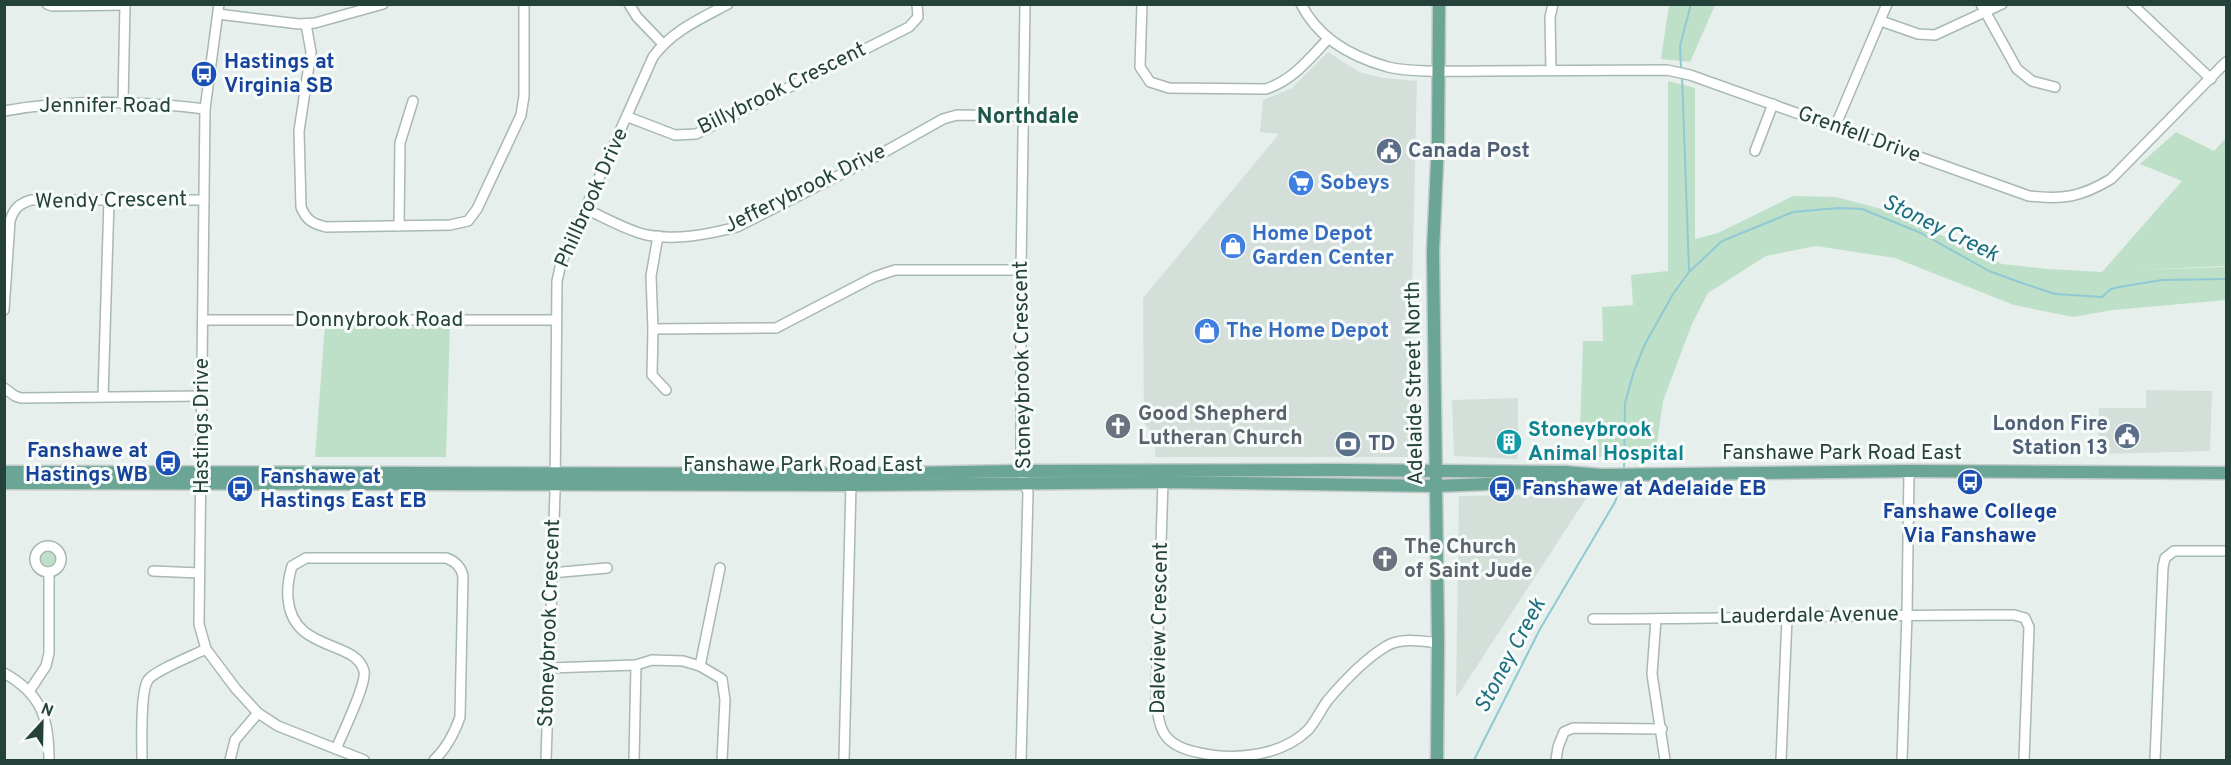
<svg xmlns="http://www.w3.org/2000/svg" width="2231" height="765" viewBox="0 0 2231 765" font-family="Overpass,sans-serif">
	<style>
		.built { fill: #d4dfda }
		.green { fill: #bfe0c8 }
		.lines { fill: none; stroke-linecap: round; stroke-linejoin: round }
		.stream { stroke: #8ec9d4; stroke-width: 2 }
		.minor-casing { stroke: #a8b8b2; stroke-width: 12 }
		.major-casing { stroke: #c2cac8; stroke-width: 15 }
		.minor { stroke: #fff; stroke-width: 9 }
		.major { stroke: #6aa596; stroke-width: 12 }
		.labels { text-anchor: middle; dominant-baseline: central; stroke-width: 6; stroke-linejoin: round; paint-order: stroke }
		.transit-label { font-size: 21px; font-weight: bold; fill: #164399; stroke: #f7fbf9; text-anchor: start }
		.street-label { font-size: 21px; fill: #24423a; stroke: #f7fbf9 }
		.service-label { font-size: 21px; font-weight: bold; fill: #4e5e75; stroke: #f7fbf9; text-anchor: start }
		.shop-label { font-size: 21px; font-weight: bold; fill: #366cbe; stroke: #f7fbf9; text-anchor: start }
		.worship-label { font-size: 21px; font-weight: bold; fill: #5b616d; stroke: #f7fbf9; text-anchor: start }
		.culture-label { font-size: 21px; font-weight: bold; fill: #0d838f; stroke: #f7fbf9; text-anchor: start }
		.neighbourhood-label { font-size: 22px; font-weight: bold; fill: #1f5548; stroke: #f7fbf9 }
		.water-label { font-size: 22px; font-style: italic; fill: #1c6f80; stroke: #f7fbf9 }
	</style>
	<rect width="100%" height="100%" fill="#e6efeb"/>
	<g class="built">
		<polygon points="1328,52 1359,72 1383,78 1417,81 1408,457 1155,457 1156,437 1144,423 1143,298 1279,134 1260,132 1263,100 1292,88"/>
		<polygon points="2146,390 2212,391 2210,451 2098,454 2099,408 2146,408"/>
		<polygon points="1518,398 1518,459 1454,456 1452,400"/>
		<polygon points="1589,494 1456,698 1459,496"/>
	</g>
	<g class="green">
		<polygon points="1669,5 1715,5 1690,62 1661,59"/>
		<polygon points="1668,81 1695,88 1695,239 1718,233 1793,196 1836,197 1893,212 2002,264 2048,269 2102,272 2182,181 2140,164 2176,132 2214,151 2226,138 2226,266 2139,270 2226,267 2226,300 2113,310 2073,317 2014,305 1895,258 1816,246 1766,256 1708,293 1692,324 1663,401 1655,456 1597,457 1598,427 1580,428 1583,341 1603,341 1602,307 1633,305 1631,275 1668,271"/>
		<polygon points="325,325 450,325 446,457 315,457"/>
		<circle cx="48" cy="560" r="9"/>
	</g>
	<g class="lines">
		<g class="stream">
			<polyline points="1681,69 1680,46 1691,4"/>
			<polyline points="1682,75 1689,270"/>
			<polyline points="1624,470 1625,403 1634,371 1645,344 1673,294 1689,272 1722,241 1793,212 1838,208 1862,209 1921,233 1989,271 2022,283 2055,294 2102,297 2111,289 2119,287 2162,280 2226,279"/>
			<polyline points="1474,760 1540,629 1615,502 1623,479"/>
		</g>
		<defs>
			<g id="minor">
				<polyline points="47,4 52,6 125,5"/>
				<polyline points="219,4 205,109 199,624 206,649 236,689 258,713 278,726 364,760"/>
				<polyline points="629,4 637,17 663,44"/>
				<path d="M1142,4L1140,67L1150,82L1169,88L1266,89C1293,80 1309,59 1328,39"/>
				<path d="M1301,4C1318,38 1352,57 1388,67C1413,73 1457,71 1484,71C1545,71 1606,70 1667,70L1690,75L2029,196C2063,200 2081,197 2111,179L2226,62"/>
				<polyline points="1981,4 2017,69 2032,81 2055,87"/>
				<polyline points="2132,4 2211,79"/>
				<polyline points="218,14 299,24 315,23 383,4"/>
				<polyline points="1881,21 1918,34 1935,35 2002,4"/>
				<path d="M306,24L311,52L299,131L301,207C306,220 313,224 326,227L450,225L468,221L477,209L521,115L524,96V4"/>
				<polyline points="1551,70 1550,17 1553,4"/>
				<polyline points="123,104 125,4"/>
				<path d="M4,111C70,99 139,101 205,109"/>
				<polyline points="628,117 675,135 696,134 909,27 918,17 917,4"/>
				<polyline points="1835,127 1887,4"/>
				<polyline points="1755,151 1773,104"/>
				<path d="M586,209C603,217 630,232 647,235C676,241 709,234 737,227L879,155L943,119L957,115L1023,116"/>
				<polyline points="399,226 400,143 413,101"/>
				<polyline points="658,236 651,276 653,329 652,375 666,390"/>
				<path d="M4,310L10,221C14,208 19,204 31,200H204"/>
				<polyline points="203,320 556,320"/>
				<polyline points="653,329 776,328 874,277 895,270 1021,270"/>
				<polyline points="4,388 15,396 21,398 202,396"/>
				<polyline points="103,397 109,200"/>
				<path d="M1163,482L1156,697C1158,729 1163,745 1196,752C1233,761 1280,757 1308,730C1316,721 1321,709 1328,700C1344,681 1364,660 1385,647C1400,637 1422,641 1438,643"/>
				<circle cx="48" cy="559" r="13"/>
				<polyline points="153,571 199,573"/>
				<polyline points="551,573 607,568"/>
				<path d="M1593,619C1733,619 1874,614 2014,615L2025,618L2029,627L2024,760"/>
				<polyline points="1656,619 1652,674 1665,760"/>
				<polyline points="700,666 720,568"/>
				<polyline points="549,668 636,665 652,660 683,661 700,666 722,679 725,700 722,760"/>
				<path d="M4,673C42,694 49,719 49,760"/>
				<polyline points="30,690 46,666 49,653 49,572"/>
				<path d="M336,749C342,734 367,684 364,671C356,639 292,653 288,598C287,587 289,576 292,566L306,558H446C455,561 461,567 463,576L460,717C454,734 447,748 434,760"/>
				<path d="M142,760C142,744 140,692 148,680C154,671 194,655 206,649"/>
				<polyline points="230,760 235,740 258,713"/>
				<path d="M546,760L555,492L557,281L561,263L653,57C672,31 700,19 728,4"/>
				<polyline points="634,760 636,665"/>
				<polyline points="844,760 851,485"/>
				<polyline points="1021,760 1028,493 1021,471 1021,270 1025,4"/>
				<polyline points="1556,760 1558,747 1564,732 1573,728 1662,729"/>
				<polyline points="1781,760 1787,618"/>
				<polyline points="1902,760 1907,614 1909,471"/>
				<polyline points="2155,760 2163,567 2165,558 2174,551 2226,551"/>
			</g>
			<g id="major">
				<polyline points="4,472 851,474 1021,471 1343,470 1565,472 1602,475 1909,471 2226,473"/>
				<polyline points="4,483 851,485 1163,482 1436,486 1565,481 1581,479"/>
				<polyline points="1437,760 1438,643 1433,251 1438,141 1439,4"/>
			</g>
		</defs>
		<use href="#minor" class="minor-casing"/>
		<use href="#major" class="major-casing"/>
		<use href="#minor" class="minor"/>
		<use href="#major" class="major"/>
	</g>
	<defs>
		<symbol id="bus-disc" viewBox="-11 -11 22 22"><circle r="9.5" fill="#1a4fb4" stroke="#f7fbf9"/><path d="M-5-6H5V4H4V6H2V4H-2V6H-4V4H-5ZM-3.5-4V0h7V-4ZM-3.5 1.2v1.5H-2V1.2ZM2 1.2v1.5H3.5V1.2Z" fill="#fff"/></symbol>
		<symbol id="civic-disc" viewBox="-11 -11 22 22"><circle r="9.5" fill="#5c6f8a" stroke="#f7fbf9"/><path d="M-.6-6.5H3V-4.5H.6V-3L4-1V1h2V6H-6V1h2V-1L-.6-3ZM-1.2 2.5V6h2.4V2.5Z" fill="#fff"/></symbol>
		<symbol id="supermarket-disc" viewBox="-11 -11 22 22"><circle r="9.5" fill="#3f7fe0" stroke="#f7fbf9"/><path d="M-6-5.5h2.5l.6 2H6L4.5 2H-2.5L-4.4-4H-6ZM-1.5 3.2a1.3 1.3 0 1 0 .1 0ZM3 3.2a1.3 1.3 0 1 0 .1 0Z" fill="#fff"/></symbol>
		<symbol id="shop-disc" viewBox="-11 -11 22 22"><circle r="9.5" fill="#3f7fe0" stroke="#f7fbf9"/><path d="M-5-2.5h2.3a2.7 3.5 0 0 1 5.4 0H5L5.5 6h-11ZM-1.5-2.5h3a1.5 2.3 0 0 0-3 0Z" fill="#fff"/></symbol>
		<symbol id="church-disc" viewBox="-11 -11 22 22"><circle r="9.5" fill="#6b7280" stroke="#f7fbf9"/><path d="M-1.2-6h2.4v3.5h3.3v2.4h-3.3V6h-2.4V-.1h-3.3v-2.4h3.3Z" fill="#fff"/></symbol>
		<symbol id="building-disc" viewBox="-11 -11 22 22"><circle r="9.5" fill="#0f9aa8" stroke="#f7fbf9"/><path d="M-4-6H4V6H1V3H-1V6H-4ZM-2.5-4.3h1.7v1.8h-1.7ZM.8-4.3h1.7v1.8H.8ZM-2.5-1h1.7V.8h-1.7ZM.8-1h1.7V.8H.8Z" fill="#fff"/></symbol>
		<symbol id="bank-disc" viewBox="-11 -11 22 22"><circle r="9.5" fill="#5c6f8a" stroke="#f7fbf9"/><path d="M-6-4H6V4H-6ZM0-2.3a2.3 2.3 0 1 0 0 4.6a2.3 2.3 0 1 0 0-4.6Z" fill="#fff"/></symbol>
	</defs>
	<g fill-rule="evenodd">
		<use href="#bus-disc" x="189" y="59" width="30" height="30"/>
		<use href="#civic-disc" x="1374" y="136" width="30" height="30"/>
		<use href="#supermarket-disc" x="1286" y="168" width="30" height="30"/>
		<use href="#shop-disc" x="1218" y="231" width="30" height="30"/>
		<use href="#shop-disc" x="1192" y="316" width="30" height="30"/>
		<use href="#church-disc" x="1103" y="411" width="30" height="30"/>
		<use href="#civic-disc" x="2112" y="421" width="30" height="30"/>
		<use href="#building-disc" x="1494" y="427" width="30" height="30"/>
		<use href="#bank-disc" x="1333" y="429" width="30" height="30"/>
		<use href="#bus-disc" x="153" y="448" width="30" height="30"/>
		<use href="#bus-disc" x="1955" y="467" width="30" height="30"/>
		<use href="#bus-disc" x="225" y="474" width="30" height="30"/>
		<use href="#bus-disc" x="1487" y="474" width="30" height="30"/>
		<use href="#church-disc" x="1370" y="544" width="30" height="30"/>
	</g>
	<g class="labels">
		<g class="transit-label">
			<text x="224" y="62">Hastings at<tspan x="224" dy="24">Virginia SB</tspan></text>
			<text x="148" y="451" text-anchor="end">Fanshawe at<tspan x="148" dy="24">Hastings WB</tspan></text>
			<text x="260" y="477">Fanshawe at<tspan x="260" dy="24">Hastings East EB</tspan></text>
			<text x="1522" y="489">Fanshawe at Adelaide EB</text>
			<text x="1970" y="512" text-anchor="middle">Fanshawe College<tspan x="1970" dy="24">Via Fanshawe</tspan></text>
		</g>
		<g class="street-label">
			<text transform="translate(782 89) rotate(-26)">Billybrook Crescent</text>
			<text x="105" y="106">Jennifer Road</text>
			<text transform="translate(1859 135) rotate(20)">Grenfell Drive</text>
			<text transform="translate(805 189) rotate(-26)">Jefferybrook Drive</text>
			<text transform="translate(592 198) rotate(-66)">Phillbrook Drive</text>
			<text transform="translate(111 201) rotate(-1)">Wendy Crescent</text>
			<text x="379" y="320">Donnybrook Road</text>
			<text transform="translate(1023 365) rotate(-91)">Stoneybrook Crescent</text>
			<text transform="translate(1415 383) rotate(-91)">Adelaide Street North</text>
			<text transform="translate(202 426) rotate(-90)">Hastings Drive</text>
			<text x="1842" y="453">Fanshawe Park Road East</text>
			<text x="803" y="465">Fanshawe Park Road East</text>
			<text transform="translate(1809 616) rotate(-1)">Lauderdale Avenue</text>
			<text transform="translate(550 623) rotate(-88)">Stoneybrook Crescent</text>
			<text transform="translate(1160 628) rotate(-89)">Daleview Crescent</text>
		</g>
		<g class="service-label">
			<text x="1408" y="151">Canada Post</text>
			<text x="2108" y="424" text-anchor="end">London Fire<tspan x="2108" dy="24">Station 13</tspan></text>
			<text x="1368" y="444">TD</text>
		</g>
		<g class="shop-label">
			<text x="1320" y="183">Sobeys</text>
			<text x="1252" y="234">Home Depot<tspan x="1252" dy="24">Garden Center</tspan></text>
			<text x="1226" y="331">The Home Depot</text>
		</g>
		<g class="worship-label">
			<text x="1138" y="414">Good Shepherd<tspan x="1138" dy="24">Lutheran Church</tspan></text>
			<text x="1404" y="547">The Church<tspan x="1404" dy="24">of Saint Jude</tspan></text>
		</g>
		<g class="culture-label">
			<text x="1528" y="430">Stoneybrook<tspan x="1528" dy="24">Animal Hospital</tspan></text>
		</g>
		<g class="neighbourhood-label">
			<text x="1028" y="117">Northdale</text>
		</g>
		<g class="water-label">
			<text transform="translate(1940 229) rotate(26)">Stoney Creek</text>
			<text transform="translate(1511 656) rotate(-62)">Stoney Creek</text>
		</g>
	</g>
	<rect width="2231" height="765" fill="none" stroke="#24423a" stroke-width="12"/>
	<g transform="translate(42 723) rotate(22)" stroke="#f7fbf9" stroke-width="4.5" paint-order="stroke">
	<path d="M0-4.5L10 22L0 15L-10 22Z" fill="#24423a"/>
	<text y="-9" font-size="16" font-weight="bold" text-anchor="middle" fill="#24423a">N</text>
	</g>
</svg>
